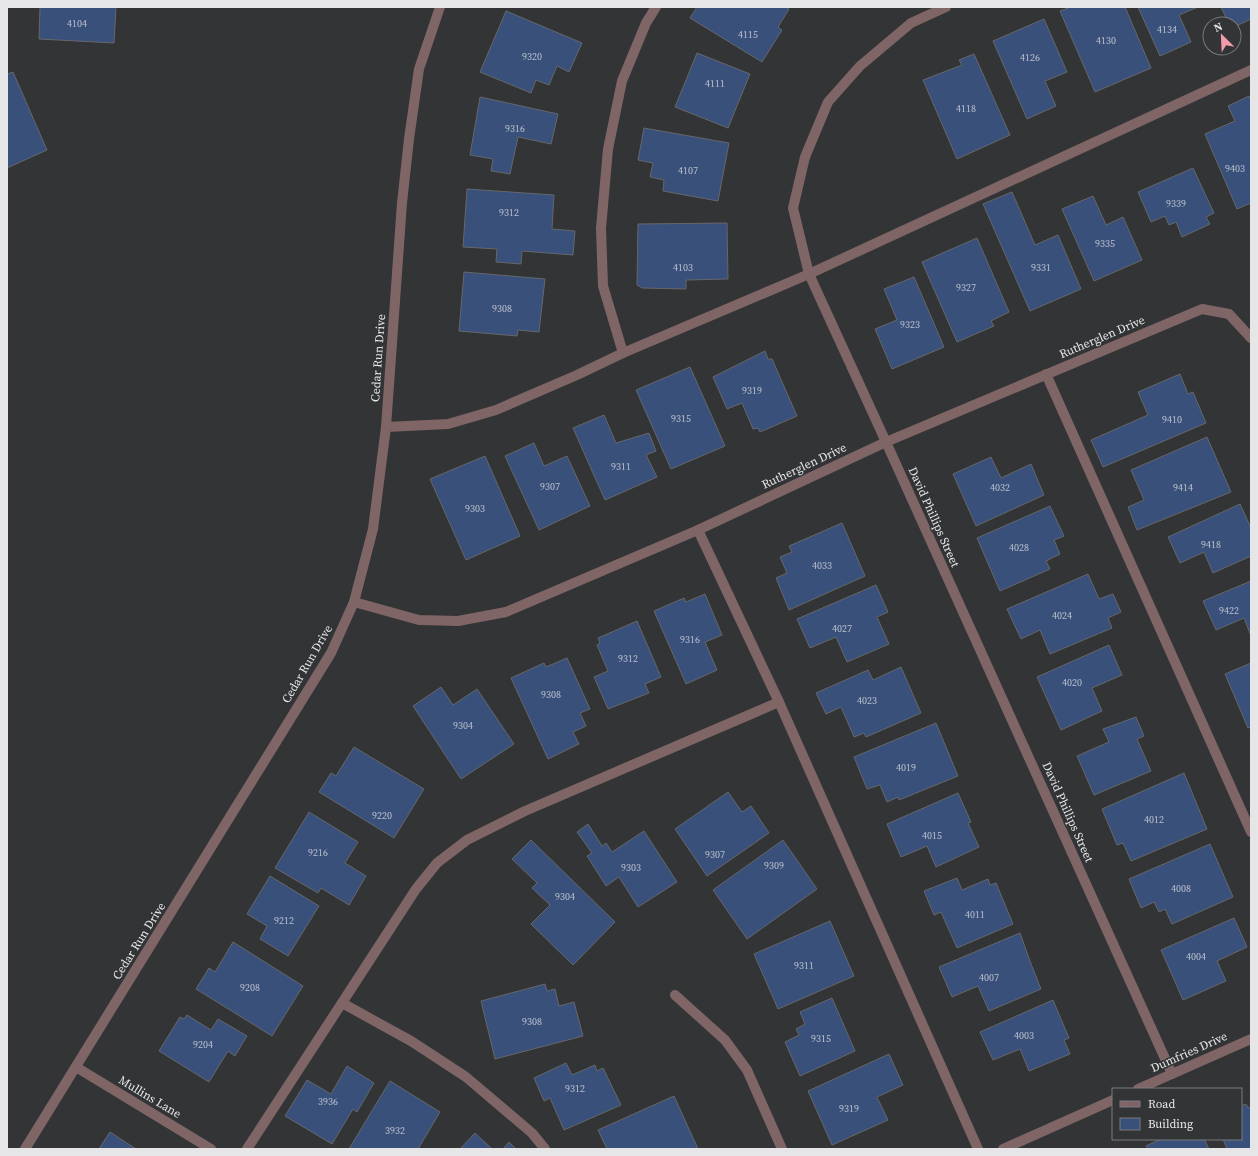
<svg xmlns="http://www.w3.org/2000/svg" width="1258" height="1156" viewBox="0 0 1258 1156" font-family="'Source Serif 4',serif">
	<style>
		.building { fill: #39507b; stroke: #66676a }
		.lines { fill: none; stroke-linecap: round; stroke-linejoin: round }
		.minor { stroke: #806566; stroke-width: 10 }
		.labels { text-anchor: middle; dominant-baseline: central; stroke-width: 3; stroke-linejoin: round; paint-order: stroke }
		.number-label { font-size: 10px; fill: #bbc0cd }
		.street-label { font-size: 12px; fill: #e6e6e8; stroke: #323436 }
	</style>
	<rect width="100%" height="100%" fill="#323436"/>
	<g class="building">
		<polygon points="40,7 116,7 114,43 39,39"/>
		<polygon points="697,7 785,7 789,9 778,27 782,30 762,62 690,18"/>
		<polygon points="1071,7 1125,7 1151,68 1095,92 1060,11"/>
		<polygon points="1138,7 1198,7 1179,15 1191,42 1160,56"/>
		<polygon points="1221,7 1251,7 1251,19 1234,27 1234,24 1229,24"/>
		<polygon points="506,11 582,43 569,72 557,66 549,85 536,80 531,93 480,72"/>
		<polygon points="1044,19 1067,72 1045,81 1056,106 1027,119 993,41"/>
		<polygon points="697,53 750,74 728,128 675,107"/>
		<polygon points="974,54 1010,135 957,159 923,80 962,65 959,60"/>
		<polygon points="13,72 47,150 7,168 7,74"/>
		<polygon points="1249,96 1251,101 1251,203 1237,209 1205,134 1235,121 1228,106"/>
		<polygon points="480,97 558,114 551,144 518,137 510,174 491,171 493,159 470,155"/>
		<polygon points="644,128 729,143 718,201 663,191 664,180 650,177 653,163 638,160"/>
		<polygon points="1193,168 1214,213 1206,217 1210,224 1182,237 1176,222 1169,225 1165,216 1151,222 1138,192"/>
		<polygon points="467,189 554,195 552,229 575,231 573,255 522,251 521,264 496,262 497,249 463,247"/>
		<polygon points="1012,192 1035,245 1058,235 1081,289 1030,311 983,204"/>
		<polygon points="1093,196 1106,225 1123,217 1142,260 1094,281 1062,209"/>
		<polygon points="727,223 728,279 686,280 686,289 642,288 637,285 638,224"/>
		<polygon points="977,238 1009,312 991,321 994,326 957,342 922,262"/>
		<polygon points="464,272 545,279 539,332 518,330 517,336 459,331"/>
		<polygon points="914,277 944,347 892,369 875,329 897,320 884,289"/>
		<polygon points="765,351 768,359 772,359 797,416 760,432 758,428 753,429 742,403 727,409 713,377"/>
		<polygon points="690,367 725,446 671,469 636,390"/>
		<polygon points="1180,374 1188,394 1193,392 1206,423 1103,467 1091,440 1148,415 1138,392"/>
		<polygon points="604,415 616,443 649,433 656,451 646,455 657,477 605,500 573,428"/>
		<polygon points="1207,437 1231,492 1137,530 1128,507 1144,500 1131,470"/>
		<polygon points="534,443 544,466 567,456 590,506 539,530 505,456"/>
		<polygon points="485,456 520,536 466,560 430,479"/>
		<polygon points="991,457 1001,478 1031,464 1044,495 976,526 953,474"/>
		<polygon points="1240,504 1251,528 1251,556 1213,573 1204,552 1180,563 1168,537"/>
		<polygon points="1050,506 1064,536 1054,540 1060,554 1046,561 1050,569 1000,591 977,538"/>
		<polygon points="842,523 865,576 789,610 776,578 787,573 780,557 792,552 789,546"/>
		<polygon points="1088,574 1099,599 1113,594 1121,612 1108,618 1112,628 1050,654 1040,630 1021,639 1007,609"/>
		<polygon points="1251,581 1251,636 1244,618 1216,630 1203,601"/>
		<polygon points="876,585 888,612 877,617 889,644 847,662 836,637 810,648 797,619"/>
		<polygon points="705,594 722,635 705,642 717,670 686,684 654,611 684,598 686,602"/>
		<polygon points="637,621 661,677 645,684 649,693 608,709 594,677 608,671 597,645 600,643 598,638"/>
		<polygon points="1109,645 1122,675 1092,688 1102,711 1061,730 1037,677"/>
		<polygon points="567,658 590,709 580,713 586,726 573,732 579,744 548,759 511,678 544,663 546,667"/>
		<polygon points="1251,663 1251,727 1248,728 1225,674"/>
		<polygon points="901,667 921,713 866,737 864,733 854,737 841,707 826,714 816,693 868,670 873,680"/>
		<polygon points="441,687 453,705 477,689 514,744 461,779 413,706"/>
		<polygon points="1136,717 1144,736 1137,739 1151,771 1094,795 1077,756 1109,742 1103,729"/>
		<polygon points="936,723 958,776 899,800 898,797 887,802 880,785 867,789 854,757"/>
		<polygon points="354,747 424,789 394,838 319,792 331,773 336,776"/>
		<polygon points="1184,773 1207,829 1131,861 1123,843 1117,845 1102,809"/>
		<polygon points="728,792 742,812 751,806 769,833 707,876 675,829"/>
		<polygon points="958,793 971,822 968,823 979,847 936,867 927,846 901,857 887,824"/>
		<polygon points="309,812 358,842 345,863 366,876 349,905 321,888 318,893 275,868"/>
		<polygon points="588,824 602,846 606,843 612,852 644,831 677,882 638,907 619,877 606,886 587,856 592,853 577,832"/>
		<polygon points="531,840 615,922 573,965 531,924 550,905 532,888 537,883 512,859"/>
		<polygon points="783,840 817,889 747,939 713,890"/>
		<polygon points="1210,844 1233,897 1172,924 1165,909 1159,912 1154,902 1141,908 1129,879"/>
		<polygon points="270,876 319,906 288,956 260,939 267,926 247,914"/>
		<polygon points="957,878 962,890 988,879 990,885 996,883 1013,924 957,948 941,912 934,915 924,891"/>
		<polygon points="1234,918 1247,947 1217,961 1226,981 1183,1000 1161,950"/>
		<polygon points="830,921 854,976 778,1009 754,954"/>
		<polygon points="1020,933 1031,964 1041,989 989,1011 978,986 952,997 939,967"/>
		<polygon points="233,942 303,986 272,1036 196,989 209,968 215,972"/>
		<polygon points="545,984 547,991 555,989 559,1006 574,1002 583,1036 495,1059 481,1001"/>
		<polygon points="832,998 855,1051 800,1076 785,1042 799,1035 796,1029 805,1024 800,1012"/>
		<polygon points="1053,1000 1069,1038 1064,1040 1070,1054 1029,1071 1020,1049 993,1060 980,1032"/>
		<polygon points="187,1015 211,1030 218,1019 247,1036 235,1056 228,1051 209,1082 159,1051 180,1017 184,1019"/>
		<polygon points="889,1054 903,1085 877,1097 888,1120 832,1145 808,1091"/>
		<polygon points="566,1063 572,1075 595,1065 597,1071 603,1068 621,1105 564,1130 550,1098 544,1101 534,1078"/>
		<polygon points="347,1066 374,1083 357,1112 353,1109 332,1144 285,1116 307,1080 331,1094"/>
		<polygon points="390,1081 440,1112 418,1149 349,1149"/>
		<polygon points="674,1096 698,1149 607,1149 598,1130"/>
		<polygon points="1246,1104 1248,1108 1251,1106 1251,1149 1227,1149 1223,1139 1241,1139 1241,1106"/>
		<polygon points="110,1132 136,1149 99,1149"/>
		<polygon points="475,1133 492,1149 460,1149"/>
		<polygon points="1161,1139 1204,1139 1209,1149 1148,1149 1146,1146"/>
		<polygon points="509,1142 516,1149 503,1149"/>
	</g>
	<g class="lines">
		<g class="minor">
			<polyline points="946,7 911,23 860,66 828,102 805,157 793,208 809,274 886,442 1172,1074"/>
			<polyline points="623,353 603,286 601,228 608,149 622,81 646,23 656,7"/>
			<polyline points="1046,374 1251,832"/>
			<polyline points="386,427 448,424 496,410 577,375 623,353 809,274 1251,70"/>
			<polyline points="354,602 419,620 458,621 506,612 698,530 886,442 1202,309 1229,314 1251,338"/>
			<polyline points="779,702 978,1149"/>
			<polyline points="675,995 725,1040 747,1070 782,1149"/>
			<polyline points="342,1003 411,1041 466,1077 532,1133 545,1149"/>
			<polyline points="76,1067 211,1149"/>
			<polyline points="1138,1089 1251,1039"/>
			<polyline points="25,1149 331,653 354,602 373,529 386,427 402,203 409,139 419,69 440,7"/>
			<polyline points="247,1149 416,889 437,863 467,840 525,811 779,702 698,530"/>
			<polyline points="1003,1149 1113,1100"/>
		</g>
	</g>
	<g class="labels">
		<g class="number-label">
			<text x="77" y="23">4104</text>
			<text x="1167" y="29">4134</text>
			<text x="748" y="34">4115</text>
			<text x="1106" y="40">4130</text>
			<text x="532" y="56">9320</text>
			<text x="1030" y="57">4126</text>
			<text x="715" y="83">4111</text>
			<text x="966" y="108">4118</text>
			<text x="515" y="128">9316</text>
			<text x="1235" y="168">9403</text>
			<text x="688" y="170">4107</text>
			<text x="1176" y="203">9339</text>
			<text x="509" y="212">9312</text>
			<text x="1105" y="243">9335</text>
			<text x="683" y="267">4103</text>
			<text x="1041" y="267">9331</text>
			<text x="966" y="287">9327</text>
			<text x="502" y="308">9308</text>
			<text x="910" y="324">9323</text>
			<text x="752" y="390">9319</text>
			<text x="681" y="418">9315</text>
			<text x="1172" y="419">9410</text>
			<text x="621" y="466">9311</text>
			<text x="550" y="486">9307</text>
			<text x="1000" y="487">4032</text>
			<text x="1183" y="487">9414</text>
			<text x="475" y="508">9303</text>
			<text x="1211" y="544">9418</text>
			<text x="1019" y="547">4028</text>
			<text x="822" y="565">4033</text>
			<text x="1229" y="610">9422</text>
			<text x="1062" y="615">4024</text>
			<text x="842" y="628">4027</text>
			<text x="690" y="639">9316</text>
			<text x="628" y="658">9312</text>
			<text x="1072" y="682">4020</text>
			<text x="551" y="694">9308</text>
			<text x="867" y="700">4023</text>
			<text x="463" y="725">9304</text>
			<text x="906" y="767">4019</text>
			<text x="382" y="815">9220</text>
			<text x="1154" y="819">4012</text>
			<text x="932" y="835">4015</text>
			<text x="318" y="852">9216</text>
			<text x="715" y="854">9307</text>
			<text x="774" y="865">9309</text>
			<text x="631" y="867">9303</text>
			<text x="1181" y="888">4008</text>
			<text x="565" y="896">9304</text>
			<text x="975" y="914">4011</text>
			<text x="284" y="920">9212</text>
			<text x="1196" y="956">4004</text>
			<text x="804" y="965">9311</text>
			<text x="989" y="977">4007</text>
			<text x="250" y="987">9208</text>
			<text x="532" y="1021">9308</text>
			<text x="1024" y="1035">4003</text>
			<text x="821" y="1038">9315</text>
			<text x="203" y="1044">9204</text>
			<text x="575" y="1088">9312</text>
			<text x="328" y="1101">3936</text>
			<text x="849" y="1108">9319</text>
			<text x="395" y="1130">3932</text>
		</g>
		<g class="street-label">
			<text transform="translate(1102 337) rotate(-23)">Rutherglen Drive</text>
			<text transform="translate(378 358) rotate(-86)">Cedar Run Drive</text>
			<text transform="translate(804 466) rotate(-25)">Rutherglen Drive</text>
			<text transform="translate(934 517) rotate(66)">David Phillips Street</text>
			<text transform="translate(307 664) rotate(-60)">Cedar Run Drive</text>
			<text transform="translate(1068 812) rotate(66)">David Phillips Street</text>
			<text transform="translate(139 941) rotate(-58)">Cedar Run Drive</text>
			<text transform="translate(1189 1052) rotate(-24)">Dumfries Drive</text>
			<text transform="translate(150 1097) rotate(31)">Mullins Lane</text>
		</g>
	</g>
	<rect width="1258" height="1156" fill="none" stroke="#e6e6e8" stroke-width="16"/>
	<rect x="1112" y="1088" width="130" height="52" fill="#323436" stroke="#7a7b7d"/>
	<rect x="1120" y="1101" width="20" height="6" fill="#806566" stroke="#7a7b7d"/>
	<text x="1148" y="1108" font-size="12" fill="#e6e6e8">Road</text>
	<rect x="1120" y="1118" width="20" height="12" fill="#39507b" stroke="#7a7b7d"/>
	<text x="1148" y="1128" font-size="12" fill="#e6e6e8">Building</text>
	<g transform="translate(1222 36) rotate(336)"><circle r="19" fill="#323436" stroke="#7a7b7d"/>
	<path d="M0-3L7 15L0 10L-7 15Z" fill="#f39aab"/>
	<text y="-6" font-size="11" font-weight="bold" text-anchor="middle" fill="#e6e6e8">N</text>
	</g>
</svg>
